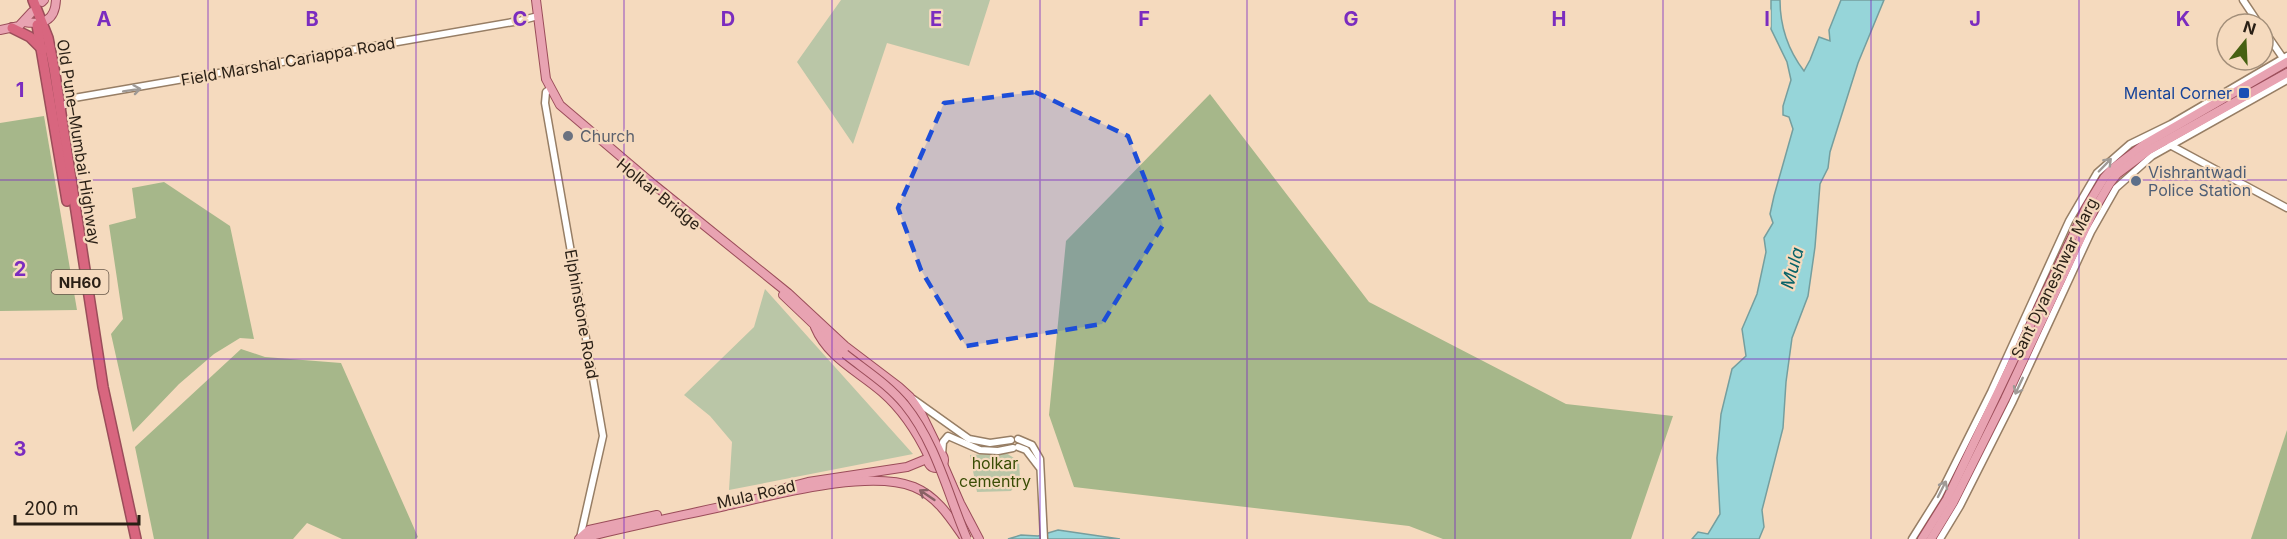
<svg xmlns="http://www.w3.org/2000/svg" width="2287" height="539" viewBox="0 0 2287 539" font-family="Inter,sans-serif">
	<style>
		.green { fill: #bac6a7 }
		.forest { fill: #a6b78a }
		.water { fill: #96d5d9; stroke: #759e9e; stroke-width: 1.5 }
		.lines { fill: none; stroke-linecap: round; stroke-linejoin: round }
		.minor-casing { stroke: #977e65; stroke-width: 9 }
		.major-casing { stroke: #9b4d5a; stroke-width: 10 }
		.highway-casing { stroke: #9b4d5a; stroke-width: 12 }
		.minor { stroke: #fff; stroke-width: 6 }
		.major { stroke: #e8a3b2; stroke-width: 8 }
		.highway { stroke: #d8667f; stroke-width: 9 }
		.major-bridge-casing { stroke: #9b4d5a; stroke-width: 10; stroke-linecap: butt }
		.major-bridge { stroke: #e8a3b2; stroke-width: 8 }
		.oneway { stroke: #9f9a96 }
		.oneway2 { stroke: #886164 }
		.marked { fill: #1d4ed8; fill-opacity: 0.2; stroke: #1d4ed8; stroke-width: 4.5; stroke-dasharray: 12 8; stroke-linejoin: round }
		.grid { fill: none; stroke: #7b2cbf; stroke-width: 1.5; stroke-opacity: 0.55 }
		.transit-dot { fill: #1a4fb4; stroke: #f5dabe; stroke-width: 2 }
		.worship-dot { fill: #6b7280; stroke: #f5dabe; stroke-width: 2 }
		.service-dot { fill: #5c6f8a; stroke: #f5dabe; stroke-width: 2 }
		.labels { text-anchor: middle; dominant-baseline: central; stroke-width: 4.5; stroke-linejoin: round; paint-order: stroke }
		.shield { fill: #f5dabe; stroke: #665748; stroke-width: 1.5 }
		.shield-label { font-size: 15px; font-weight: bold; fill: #291f15 }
		.street-label { font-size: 16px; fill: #291f15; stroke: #f5dabe }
		.transit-label { font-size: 16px; fill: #164399; stroke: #f5dabe; text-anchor: end }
		.worship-label { font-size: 16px; fill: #5b616d; stroke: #f5dabe; text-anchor: start }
		.service-label { font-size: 16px; fill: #4e5e75; stroke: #f5dabe; text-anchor: start }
		.park-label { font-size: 16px; fill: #3a4d05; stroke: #f5dabe }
		.water-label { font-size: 18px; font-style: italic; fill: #096368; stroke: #f5dabe }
		.grid-label { font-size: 20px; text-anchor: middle; font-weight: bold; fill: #7b2cbf; stroke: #f5dabe; stroke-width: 4.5; stroke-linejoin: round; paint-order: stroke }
	</style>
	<rect width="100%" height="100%" fill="#f5dabe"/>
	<g class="green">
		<polygon points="841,0 990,0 969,66 887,43 853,144 797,62"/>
		<polygon points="765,289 913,454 729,490 732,442 710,416 684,395 754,327"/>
		<polygon points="1006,453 1019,461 1020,479 1011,491 977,492 970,455"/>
	</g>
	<g class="forest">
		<polygon points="1210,94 1369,302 1566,404 1673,416 1631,539 1443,539 1409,526 1074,487 1049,415 1066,241"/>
		<polygon points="44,116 77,310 0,311 0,123"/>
		<polygon points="164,182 230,226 254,339 240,338 214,354 179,384 133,432 111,334 123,319 109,225 136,218 132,188"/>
		<polygon points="241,349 265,357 341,363 418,537 415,539 342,539 307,523 293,539 154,539 135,447"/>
		<polygon points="2287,430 2287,539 2251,539"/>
	</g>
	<g class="water">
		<path d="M1771,0H1780C1780,27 1788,50 1804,71L1810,60L1819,37L1830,41L1829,30L1841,0H1884L1858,63L1830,152L1828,168L1820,184L1815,247L1808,296L1792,338L1786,382L1783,428L1762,510L1764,527L1759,539H1692L1698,532L1708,534L1720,514L1717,458L1721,414L1732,369L1746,356L1742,329L1757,294L1766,252L1764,238L1773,223L1770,214L1774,196L1793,129L1789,117L1783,115V106L1791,80L1787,62L1771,29Z"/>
		<polygon points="1058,530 1120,539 1008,539 1021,535 1038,536"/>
	</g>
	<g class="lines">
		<defs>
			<g id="minor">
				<polyline points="2243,0 2259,24"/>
				<polyline points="2263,29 2285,61"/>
				<polyline points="550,89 546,92 545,103 603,436 580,538"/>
				<polyline points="60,108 74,98 519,21 538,16"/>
				<polyline points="2170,145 2287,208"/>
				<polyline points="913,399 969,439 990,443 1011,440"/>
				<polyline points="1018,439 1032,445 1040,459 1044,539"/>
				<polyline points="1018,447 1026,450 1039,467"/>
				<polyline points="942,455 943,442 948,436 980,450 998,451 1013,448"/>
				<polyline points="1912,539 1939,496 1991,392 2069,221 2097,173 2130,144 2171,124 2287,56"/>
				<polyline points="1940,539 1960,506 2012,403 2091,232 2116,188 2152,156 2287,80"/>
			</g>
			<g id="major">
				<polyline points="39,0 42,2 44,0"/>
				<polyline points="536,0 546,79 560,105 653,184 788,293 845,346 899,387 910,397 921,413 941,454"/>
				<path d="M24,22C43,25 55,21 56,0"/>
				<polyline points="0,30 19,26 32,12 37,11"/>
				<polyline points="783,295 845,354"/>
				<path d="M815,327C828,358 858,371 882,392C903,410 917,432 929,457"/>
				<circle cx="936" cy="460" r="8"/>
				<polyline points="943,464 960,503 979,539"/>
				<polyline points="777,490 808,482 907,467 929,458"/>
				<path d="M585,535L591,536C636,525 680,516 725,506C775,495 868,469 914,487C938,497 951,519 965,539"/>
				<polyline points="579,539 589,530 657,515"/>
				<polyline points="1922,539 1947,499 2087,206 2104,178 2112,169 2145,144 2287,62"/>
				<polyline points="1931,539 1953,503 2005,399 2094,210 2110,183 2117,174 2149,150 2287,73"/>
			</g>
			<g id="highway">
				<polyline points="33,0 48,38 54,68 103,387 136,539"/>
				<polyline points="37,25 67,201"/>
				<polyline points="12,28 30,37 43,50"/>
			</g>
		</defs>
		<use href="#minor" class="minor-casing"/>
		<use href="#major" class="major-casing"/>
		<use href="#highway" class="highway-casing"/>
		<use href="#minor" class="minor"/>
		<use href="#major" class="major"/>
		<use href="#highway" class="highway"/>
		<defs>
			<path id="major-bridge" d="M845,354C865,370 889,385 905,405C936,443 948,495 967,539"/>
		</defs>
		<use href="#major-bridge" class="major-bridge-casing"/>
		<use href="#major-bridge" class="major-bridge"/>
	</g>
	<defs><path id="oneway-shaft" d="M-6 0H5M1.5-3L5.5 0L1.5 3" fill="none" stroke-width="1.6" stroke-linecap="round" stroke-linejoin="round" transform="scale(1.5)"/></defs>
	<g class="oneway">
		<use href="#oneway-shaft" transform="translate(132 90) rotate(-9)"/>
		<use href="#oneway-shaft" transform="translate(2105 165) rotate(-46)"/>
		<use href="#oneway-shaft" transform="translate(2019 386) rotate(115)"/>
		<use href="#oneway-shaft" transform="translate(1942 489) rotate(-63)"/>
	</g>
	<use class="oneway2" href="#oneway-shaft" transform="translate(927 495) rotate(-146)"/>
	<path class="marked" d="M1035,92L1128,136L1163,225L1102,324L966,346L921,270L898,208L944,103Z"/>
	<path class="grid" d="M208,0V539M416,0V539M624,0V539M832,0V539M1040,0V539M1247,0V539M1455,0V539M1663,0V539M1871,0V539M2079,0V539M0,180H2287M0,359H2287"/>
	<rect class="transit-dot" x="2238" y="87" width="12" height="12" rx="3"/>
	<circle class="worship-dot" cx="568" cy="136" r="6"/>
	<circle class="service-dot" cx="2136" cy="181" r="6"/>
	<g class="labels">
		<rect class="shield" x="51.5" y="270" width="57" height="24" rx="4.5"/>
		<g class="shield-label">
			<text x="80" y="282">NH60</text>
		</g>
		<g class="street-label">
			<text transform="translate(288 61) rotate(-10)">Field Marshal Cariappa Road</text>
			<text transform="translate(79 142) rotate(81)">Old Pune–Mumbai Highway</text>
			<text transform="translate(659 194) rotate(39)">Holkar Bridge</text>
			<text transform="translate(2054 278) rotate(-64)">Sant Dyaneshwar Marg</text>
			<text transform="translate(582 314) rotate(80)">Elphinstone Road</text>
			<text transform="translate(756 494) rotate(-13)">Mula Road</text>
		</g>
		<g class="transit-label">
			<text x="2232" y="93">Mental Corner</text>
		</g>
		<g class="worship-label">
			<text x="580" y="136">Church</text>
		</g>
		<g class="service-label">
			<text x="2148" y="172">Vishrantwadi<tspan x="2148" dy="18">Police Station</tspan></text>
		</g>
		<g class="park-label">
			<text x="995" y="463">holkar<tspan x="995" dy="18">cementry</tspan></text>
		</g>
		<g class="water-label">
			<text transform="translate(1792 268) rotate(-75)">Mula</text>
		</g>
	</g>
	<g class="grid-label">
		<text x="104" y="26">A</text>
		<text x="312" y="26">B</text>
		<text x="520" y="26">C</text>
		<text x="728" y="26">D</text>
		<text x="936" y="26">E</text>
		<text x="1144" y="26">F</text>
		<text x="1351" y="26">G</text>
		<text x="1559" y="26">H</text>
		<text x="1767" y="26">I</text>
		<text x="1975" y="26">J</text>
		<text x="2183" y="26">K</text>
		<text x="20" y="97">1</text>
		<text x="20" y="276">2</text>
		<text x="20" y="456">3</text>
	</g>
	<g transform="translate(2245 42) rotate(18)"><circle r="28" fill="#f5dabe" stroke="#a38f7a" stroke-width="1.5"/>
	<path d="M0-4.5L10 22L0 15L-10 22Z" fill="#466112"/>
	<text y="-9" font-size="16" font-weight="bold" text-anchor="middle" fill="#291f15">N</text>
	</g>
	<path d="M15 515v9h124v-9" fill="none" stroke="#291f15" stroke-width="3"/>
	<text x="24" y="515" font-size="18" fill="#291f15" stroke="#f5dabe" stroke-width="4.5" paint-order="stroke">200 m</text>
</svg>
